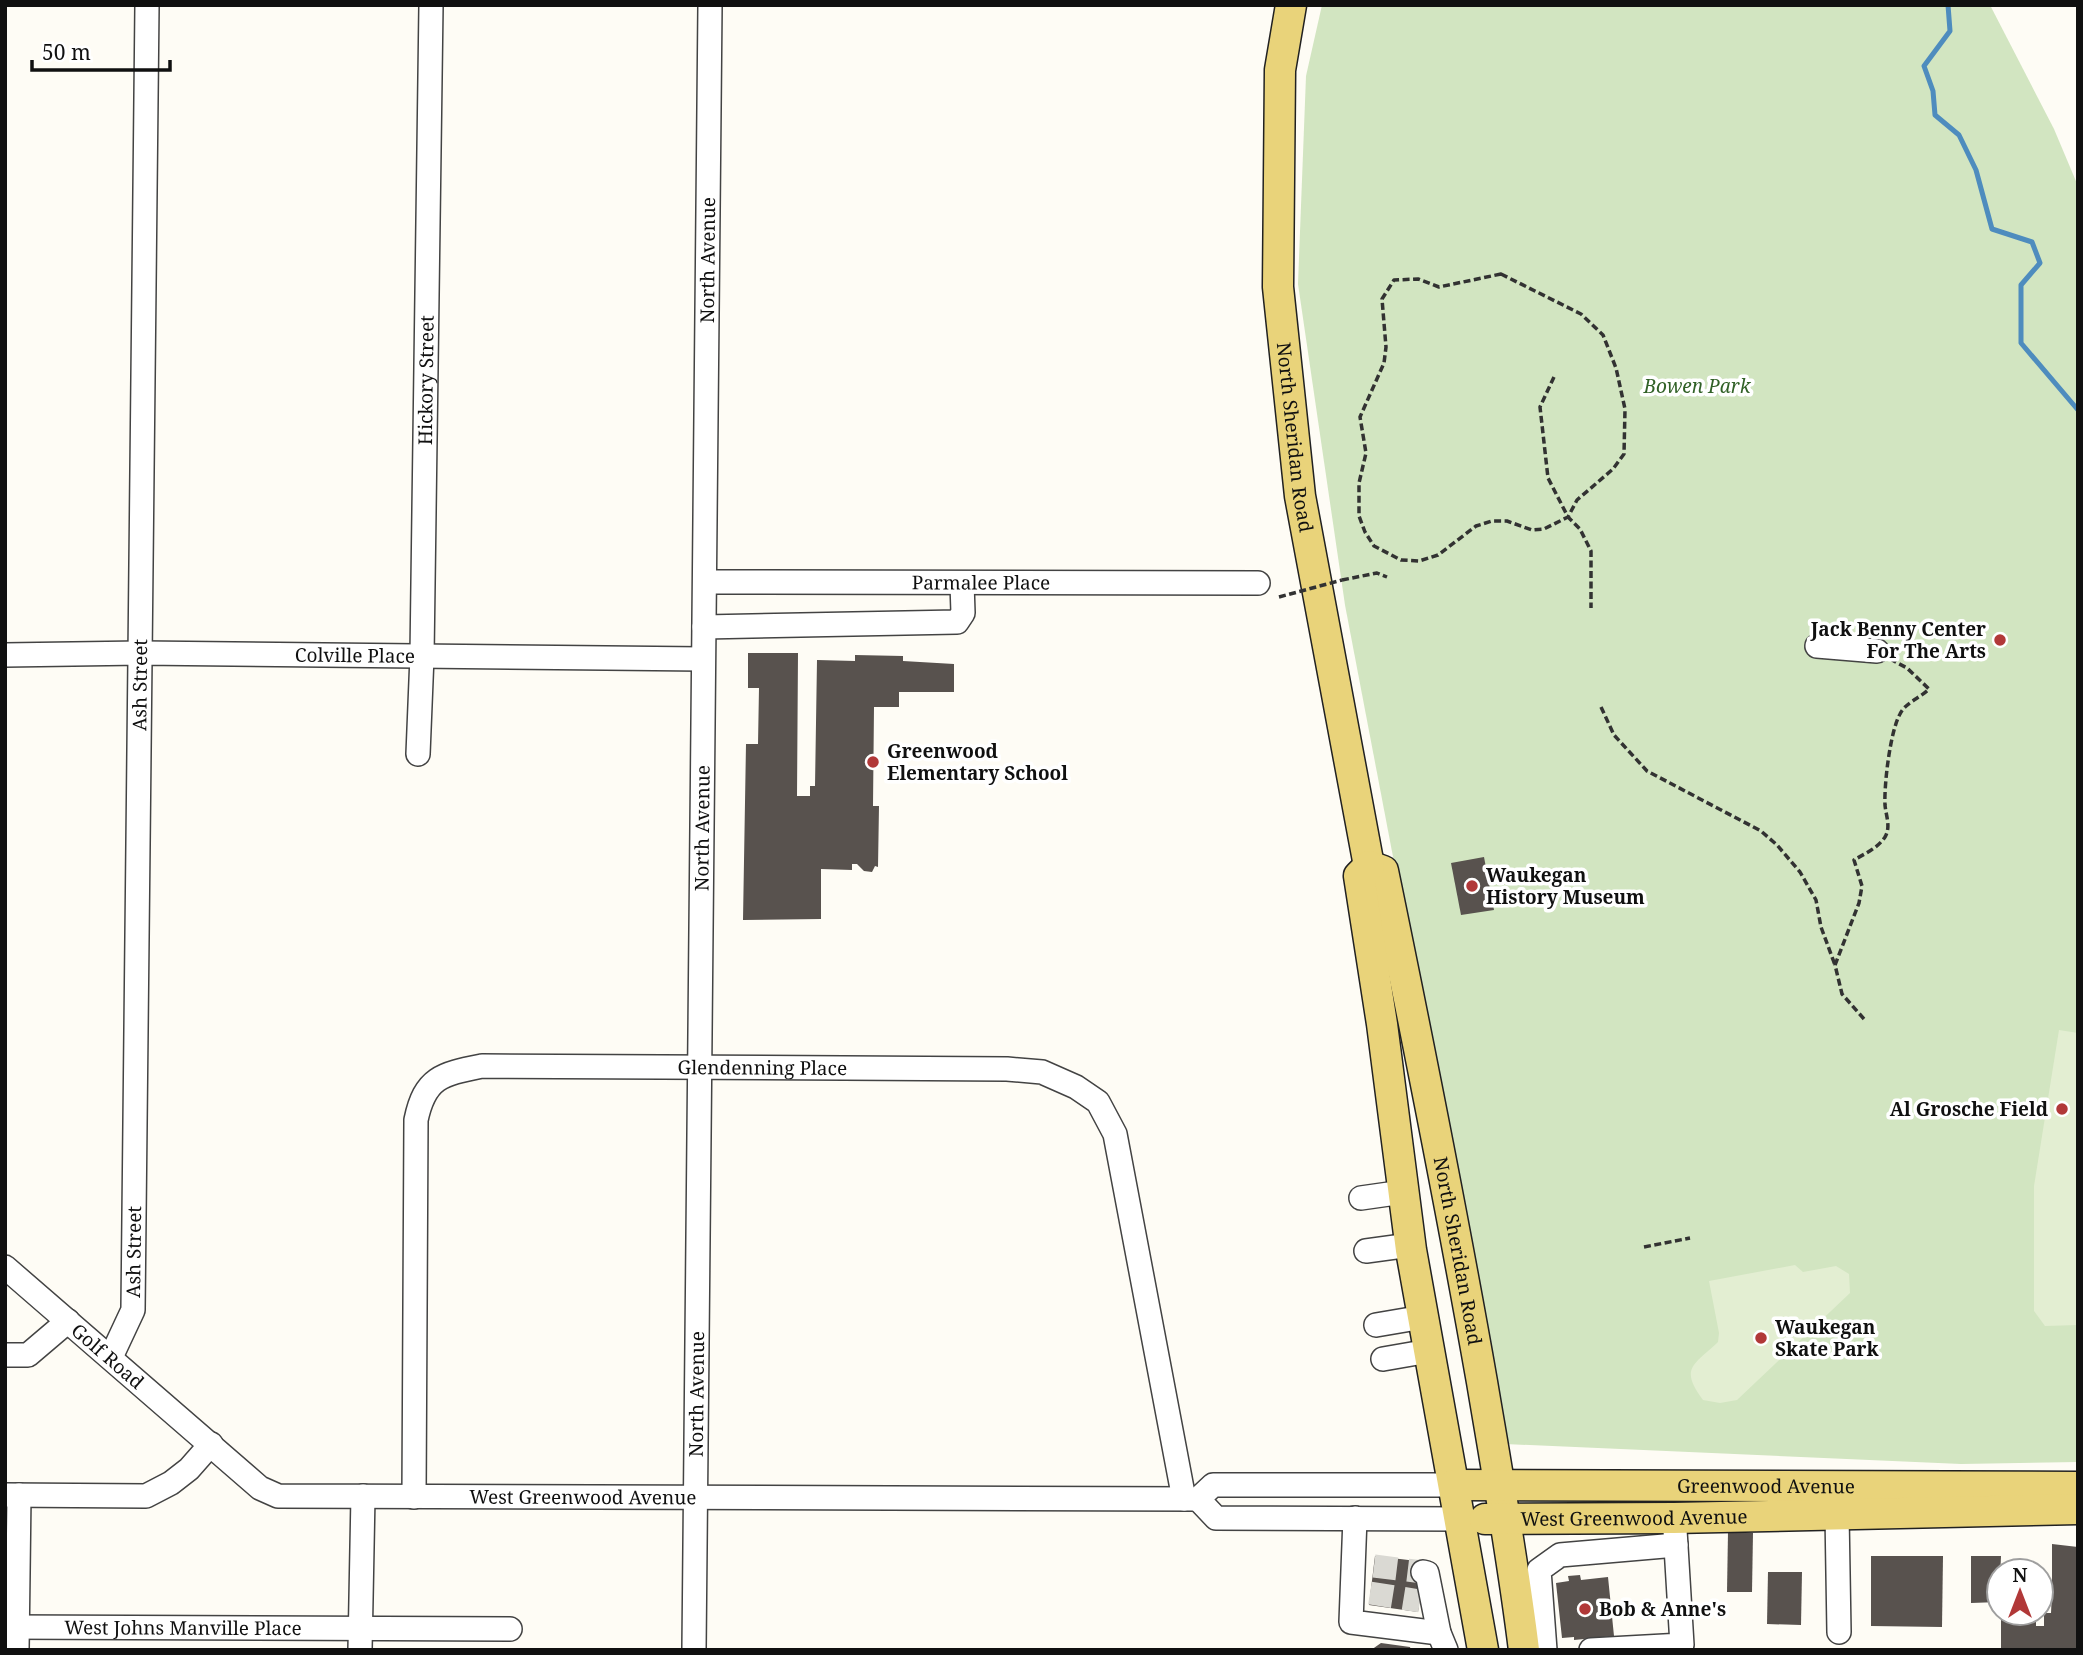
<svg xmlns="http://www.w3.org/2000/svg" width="2083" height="1655" viewBox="0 0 2083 1655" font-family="'Noto Serif',serif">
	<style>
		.green { fill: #d2e5c1 }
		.pitch { fill: #e3eed2 }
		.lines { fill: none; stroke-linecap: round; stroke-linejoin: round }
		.stream { stroke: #4e8cbe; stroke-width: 5 }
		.building { fill: #58524e }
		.minor-tunnel { stroke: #dad9d3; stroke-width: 23; stroke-dasharray: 23 11; stroke-linecap: butt }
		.minor-casing { stroke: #434343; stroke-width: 26 }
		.major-casing { stroke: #212121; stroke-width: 33 }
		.path { stroke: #323232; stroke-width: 3.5; stroke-dasharray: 7 3.5; stroke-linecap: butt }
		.minor { stroke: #fff; stroke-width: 23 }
		.major { stroke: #e9d37a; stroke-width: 30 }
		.path-bridge { stroke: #323232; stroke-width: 3.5; stroke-dasharray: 7 3.5; stroke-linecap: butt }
		.poi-dot { fill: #b13838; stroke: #fff; stroke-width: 2.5 }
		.labels { text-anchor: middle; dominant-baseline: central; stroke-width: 7; stroke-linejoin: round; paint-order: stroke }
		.street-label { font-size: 19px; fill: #101010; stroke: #fff }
		.park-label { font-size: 19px; font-style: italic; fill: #316127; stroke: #fff }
		.poi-label { font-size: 19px; font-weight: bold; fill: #101010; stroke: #fff; text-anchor: start }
	</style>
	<rect width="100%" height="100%" fill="#fefcf5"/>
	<polygon class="green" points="1322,5 1990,5 2054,129 2078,186 2078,1462 1961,1464 1505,1444 1345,605 1298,284 1306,76"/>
	<g class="pitch">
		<polygon points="2059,1030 2078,1033 2078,1325 2045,1326 2034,1311 2034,1186"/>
		<path d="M1795,1265L1803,1272L1836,1266L1849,1274L1850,1293L1737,1400L1720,1403L1703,1400C1679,1368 1694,1365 1718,1342L1719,1333L1709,1281Z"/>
	</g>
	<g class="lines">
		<polyline class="stream" points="1948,5 1950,31 1924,66 1933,91 1935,115 1959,135 1976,170 1992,229 2032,242 2040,263 2021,285 2021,343 2078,410"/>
	</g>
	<g class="building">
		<polygon points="748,653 798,653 797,796 810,796 810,786 815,786 817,660 855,661 855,655 903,656 903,661 954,664 954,692 899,692 899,707 874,707 873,806 879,806 878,867 875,866 872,872 864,871 857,864 852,864 852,870 821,869 821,919 743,920 746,744 758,744 759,688 748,688"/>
		<polygon points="1484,857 1494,910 1461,915 1451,863"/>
		<polygon points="1728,1532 1753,1533 1752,1592 1727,1592"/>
		<polygon points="2052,1544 2078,1547 2078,1650 2001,1650 2001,1616 2036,1616 2036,1626 2044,1626 2044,1613 2051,1613 2052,1592 2041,1592 2041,1583 2052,1583"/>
		<polygon points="1375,1556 1425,1562 1418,1612 1369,1605"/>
		<polygon points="1871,1556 1943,1556 1942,1627 1871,1626"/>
		<polygon points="1971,1556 2001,1556 1999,1602 1971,1603"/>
		<polygon points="1768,1572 1802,1572 1801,1625 1767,1624"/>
		<polygon points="1580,1575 1581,1580 1608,1577 1614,1636 1574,1640 1574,1637 1562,1638 1556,1583 1569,1581 1568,1576"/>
		<polygon points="1381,1643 1410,1647 1411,1650 1371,1650"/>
	</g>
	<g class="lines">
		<g class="minor-tunnel">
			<polyline points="1374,1566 1423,1572"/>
			<polyline points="1370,1593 1420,1601"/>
		</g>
		<defs>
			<g id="minor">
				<path id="s1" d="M705,582L1258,583"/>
				<polyline points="704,627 957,622 963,613 962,583"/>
				<polyline points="1817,646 1877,651"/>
				<path id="s2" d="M5,655L141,653L703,659"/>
				<path id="s3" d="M418,754L422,656L431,5"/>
				<polyline points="1361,1198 1403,1192"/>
				<polyline points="1366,1251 1410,1245"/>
				<path id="s4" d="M5,1267L260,1488L278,1496L1198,1499L1213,1485H1454"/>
				<polyline points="1376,1325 1423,1317"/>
				<polyline points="5,1355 28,1355 68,1321"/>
				<path id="s5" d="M111,1357L133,1310L147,5"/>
				<polyline points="1383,1359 1429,1351"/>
				<polyline points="5,1495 146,1496 171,1483 189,1469 211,1444"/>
				<path id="s6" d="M414,1497L416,1120C425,1077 442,1074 482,1066L1007,1069L1042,1072L1076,1087L1098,1102L1115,1134L1184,1499"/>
				<polyline points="1198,1499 1216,1518 1460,1519"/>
				<polyline points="1837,1514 1839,1632"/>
				<polyline points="1355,1518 1351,1622 1439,1633"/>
				<polyline points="1423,1572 1427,1573 1439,1633 1446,1650"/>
				<path id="s7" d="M5,1627L510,1629"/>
				<polyline points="17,1650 19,1495"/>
				<polyline points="360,1650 363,1496"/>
				<path id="s8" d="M694,1650L710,5"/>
				<polyline points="1545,1650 1539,1570 1560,1555 1676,1545"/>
				<polyline points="1591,1650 1682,1645 1675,1530"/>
			</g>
			<g id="major">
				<path id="s9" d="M1291,5L1280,70L1278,287L1300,496L1369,866"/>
				<path id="s10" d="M1369,866L1383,871C1418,1041 1452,1211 1482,1382C1497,1471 1513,1560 1524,1650"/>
				<polyline points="1369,866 1359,876 1382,1024 1411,1250 1483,1650"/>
				<path id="s11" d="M1454,1485L2078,1487"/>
				<path id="s12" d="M1485,1519L1674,1518L2078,1509"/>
			</g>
		</defs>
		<use href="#minor" class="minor-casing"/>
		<use href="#major" class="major-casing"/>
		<g class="path">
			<polygon points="1501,274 1581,314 1603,335 1616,368 1625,409 1624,454 1613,469 1577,500 1568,517 1544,529 1532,530 1507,521 1492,521 1476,526 1438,555 1419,561 1401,560 1374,546 1365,532 1359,516 1359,483 1366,453 1360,417 1384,363 1386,347 1382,299 1394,280 1418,279 1439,287"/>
			<polyline points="1554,377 1540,407 1548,478 1568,517 1580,529 1591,551 1591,608"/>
			<polyline points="1342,580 1377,573 1387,577"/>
			<polyline points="1601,707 1614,735 1647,771 1761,831 1777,845 1800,872 1816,900 1821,927 1835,965"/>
			<path d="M1864,1019L1842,994L1835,965L1859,903L1862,886L1854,860C1864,854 1878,848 1885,837C1891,827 1886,816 1885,805C1884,785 1890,732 1900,714C1905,703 1920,698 1929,689L1907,668L1892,660"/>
			<polyline points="1644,1247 1690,1238"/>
		</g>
		<use href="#minor" class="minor"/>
		<use href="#major" class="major"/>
		<polyline class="path-bridge" points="1279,597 1342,580"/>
	</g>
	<g class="poi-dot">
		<circle cx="2000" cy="640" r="7"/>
		<circle cx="873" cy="762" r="7"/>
		<circle cx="1472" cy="886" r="7"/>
		<circle cx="2062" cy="1109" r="7"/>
		<circle cx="1761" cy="1338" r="7"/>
		<circle cx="1585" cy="1609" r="7"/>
	</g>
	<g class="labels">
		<g class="street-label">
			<text stroke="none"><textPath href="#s8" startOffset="1390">North Avenue</textPath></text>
			<text stroke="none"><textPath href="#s3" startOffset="374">Hickory Street</textPath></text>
			<text stroke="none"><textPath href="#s9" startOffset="434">North Sheridan Road</textPath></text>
			<text stroke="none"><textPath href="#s1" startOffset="276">Parmalee Place</textPath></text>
			<text stroke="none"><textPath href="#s2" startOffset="350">Colville Place</textPath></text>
			<text stroke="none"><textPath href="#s5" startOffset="677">Ash Street</textPath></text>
			<text stroke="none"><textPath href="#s8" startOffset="822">North Avenue</textPath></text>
			<text stroke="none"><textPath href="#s6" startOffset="751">Glendenning Place</textPath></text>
			<text stroke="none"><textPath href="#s5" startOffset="110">Ash Street</textPath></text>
			<text stroke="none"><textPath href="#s10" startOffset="402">North Sheridan Road</textPath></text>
			<text stroke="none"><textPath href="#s4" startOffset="136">Golf Road</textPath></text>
			<text stroke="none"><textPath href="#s8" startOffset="256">North Avenue</textPath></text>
			<text stroke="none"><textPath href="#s11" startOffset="312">Greenwood Avenue</textPath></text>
			<text stroke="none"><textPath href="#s4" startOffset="662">West Greenwood Avenue</textPath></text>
			<text stroke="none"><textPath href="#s12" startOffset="149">West Greenwood Avenue</textPath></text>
			<text stroke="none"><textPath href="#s7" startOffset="178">West Johns Manville Place</textPath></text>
		</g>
		<g class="park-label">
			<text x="1697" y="386">Bowen Park</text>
		</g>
		<g class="poi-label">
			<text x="1986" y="629" text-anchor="end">Jack Benny Center<tspan x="1986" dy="22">For The Arts</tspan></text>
			<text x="887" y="751">Greenwood<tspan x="887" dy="22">Elementary School</tspan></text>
			<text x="1486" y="875">Waukegan<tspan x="1486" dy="22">History Museum</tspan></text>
			<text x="2048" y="1109" text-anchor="end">Al Grosche Field</text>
			<text x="1775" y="1327">Waukegan<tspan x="1775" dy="22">Skate Park</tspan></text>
			<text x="1599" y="1609">Bob &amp; Anne's</text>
		</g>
	</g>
	<rect width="2083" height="1655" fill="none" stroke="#101010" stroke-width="14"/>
	<g transform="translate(2020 1592)"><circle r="33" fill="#ffffff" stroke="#9f9f9f" stroke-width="2"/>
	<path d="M0-5L12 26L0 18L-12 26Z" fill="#b13838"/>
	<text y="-10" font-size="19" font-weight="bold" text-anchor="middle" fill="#101010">N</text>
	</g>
	<path d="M32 60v10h138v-10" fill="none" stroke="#101010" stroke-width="3.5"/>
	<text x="42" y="60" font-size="21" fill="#101010" stroke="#ffffff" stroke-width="5" paint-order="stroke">50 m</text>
</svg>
